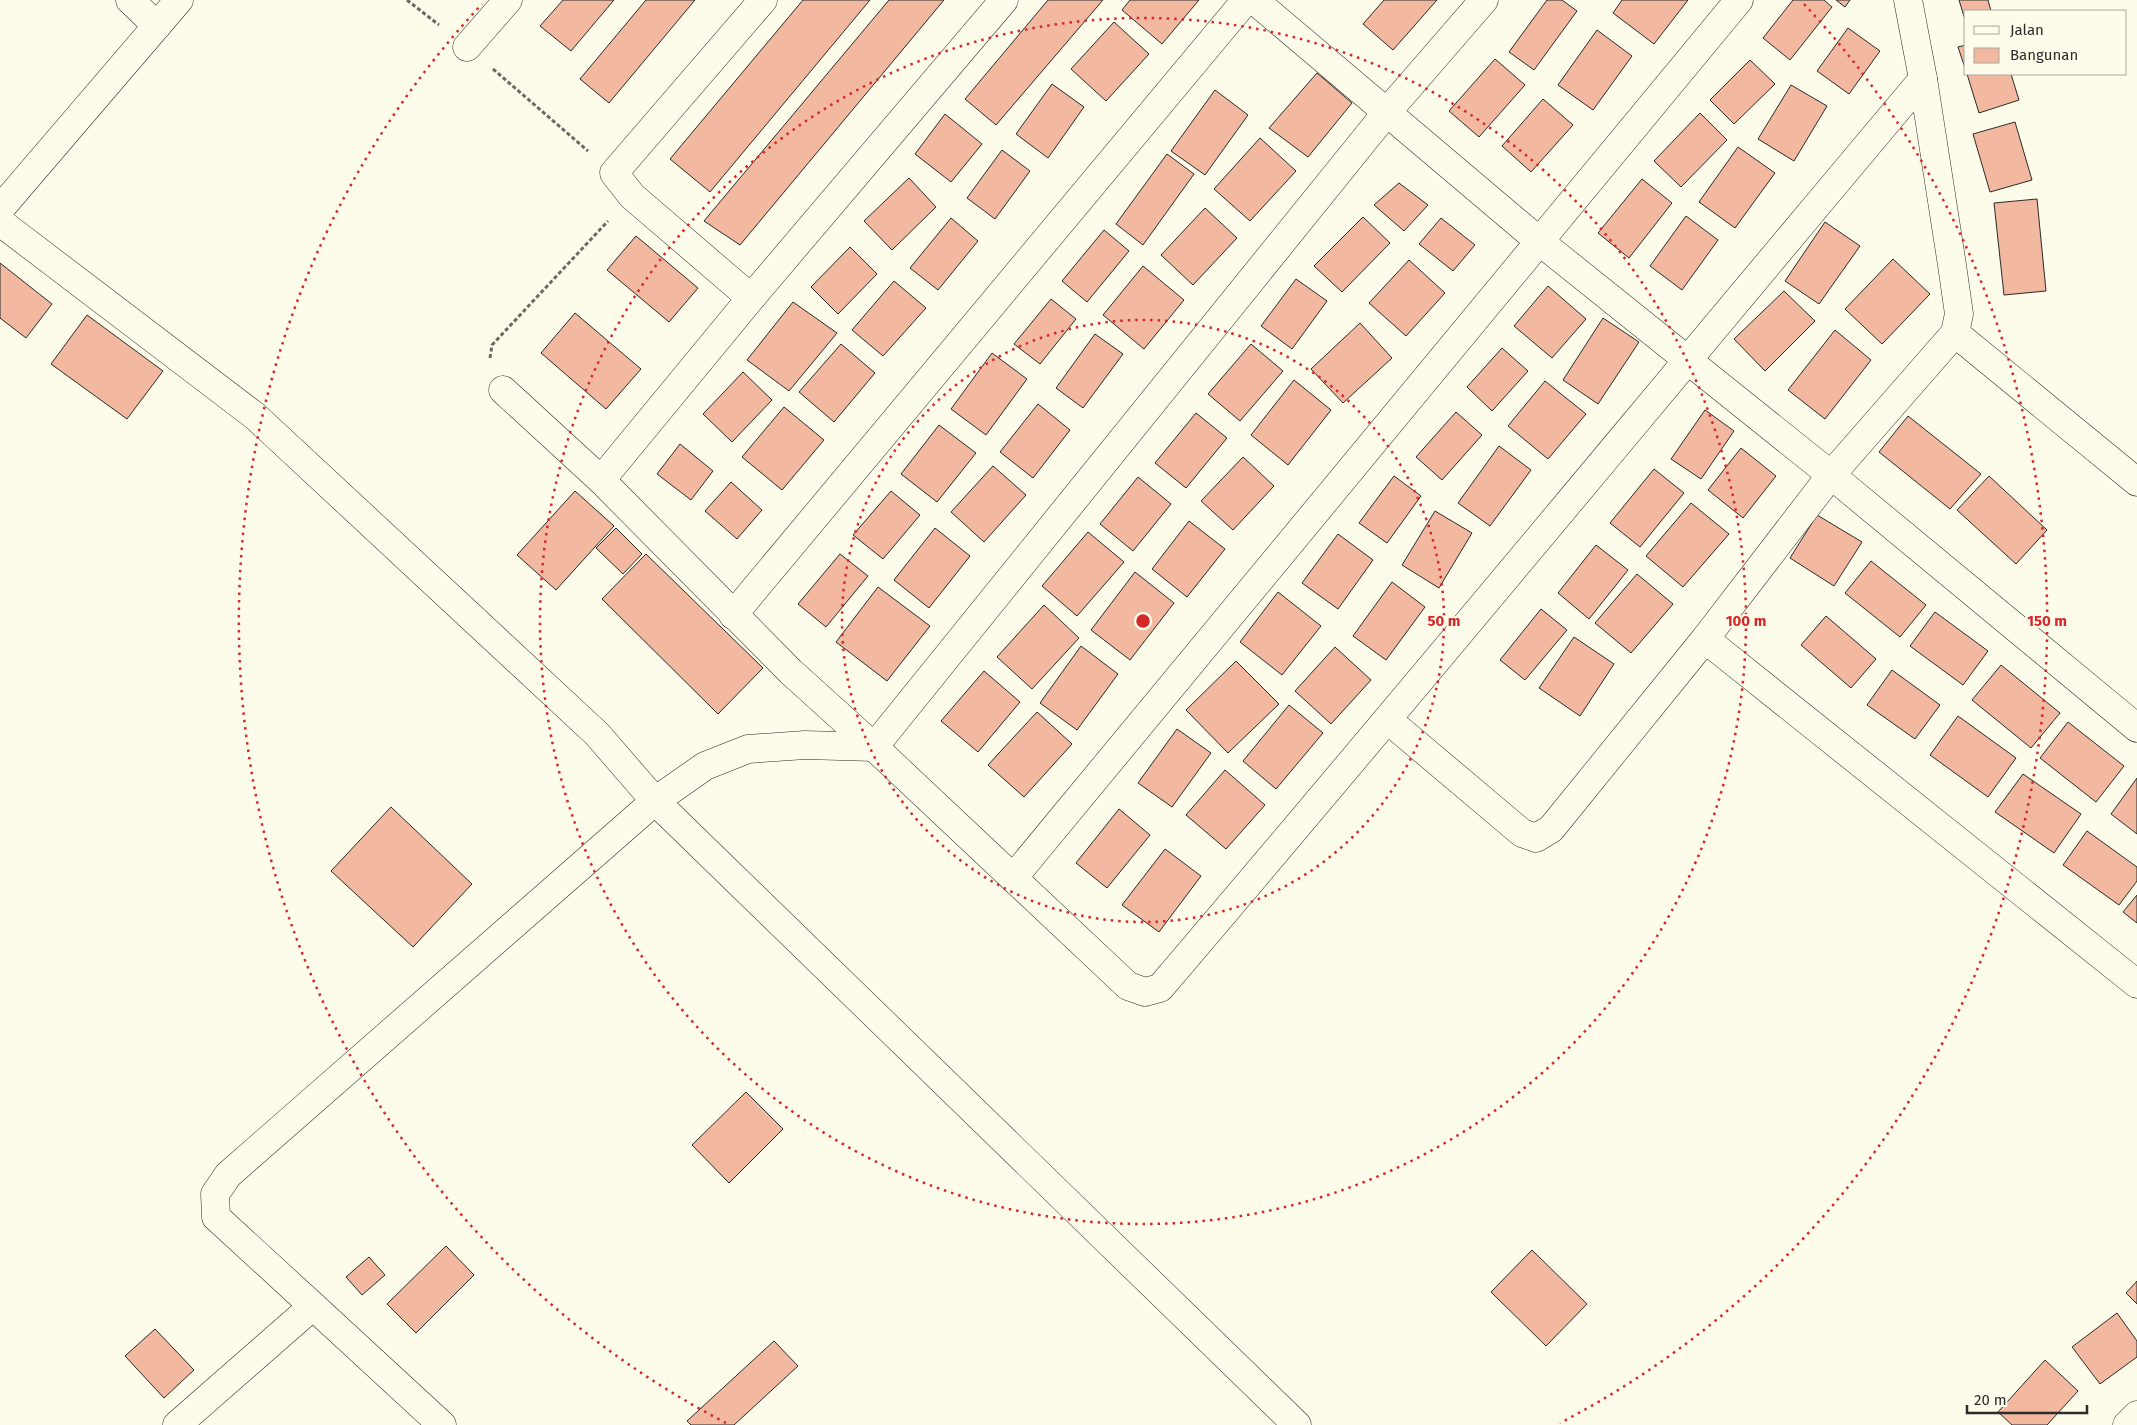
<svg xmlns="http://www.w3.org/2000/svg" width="2137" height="1425" viewBox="0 0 2137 1425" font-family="'Fira Sans',sans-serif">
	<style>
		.building { fill: #f2b8a0; stroke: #2b2b2b }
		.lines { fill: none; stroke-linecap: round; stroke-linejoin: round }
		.minor-casing { stroke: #2b2b2b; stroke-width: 29 }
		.path { stroke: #6a6964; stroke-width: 3; stroke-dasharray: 4 2.5; stroke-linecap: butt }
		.minor { stroke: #fdfbea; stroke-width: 28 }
		.ring { fill: none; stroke: #d62828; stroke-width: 2.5; stroke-dasharray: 2.5 5 }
		.centre { fill: #d62828; stroke: #fdfbea; stroke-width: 2.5 }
		.ring-label { font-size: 15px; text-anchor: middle; font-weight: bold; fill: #d62828; stroke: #fdfbea; stroke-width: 4; stroke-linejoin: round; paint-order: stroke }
	</style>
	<rect width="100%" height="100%" fill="#fdfbea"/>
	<g class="building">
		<polygon points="563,0 614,0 571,51 540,26"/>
		<polygon points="646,0 695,0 609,103 580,79"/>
		<polygon points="803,0 870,0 710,192 670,159"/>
		<polygon points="889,0 944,0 740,245 704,221"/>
		<polygon points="1048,0 1103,0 996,125 965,99"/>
		<polygon points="1130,0 1199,0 1162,44 1122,10"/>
		<polygon points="1384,0 1437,0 1393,50 1363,24"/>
		<polygon points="1547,0 1562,0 1577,11 1534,70 1509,52"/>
		<polygon points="1622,0 1688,0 1654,44 1613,13"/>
		<polygon points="1793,0 1824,0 1832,7 1790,60 1763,38"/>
		<polygon points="1836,0 1850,0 1845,7"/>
		<polygon points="1959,0 1988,0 1991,11 1966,11 1966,23"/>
		<polygon points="1114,22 1149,54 1106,101 1071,69"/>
		<polygon points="1848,28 1880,51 1849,94 1817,71"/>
		<polygon points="1597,30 1632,56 1593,110 1558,85"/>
		<polygon points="1966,45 1966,71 1958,47"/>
		<polygon points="1495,59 1525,85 1479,137 1449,111"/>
		<polygon points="1750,60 1775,84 1734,124 1710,100"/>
		<polygon points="1317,73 1352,103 1308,157 1269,128"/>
		<polygon points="1967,74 2011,74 2019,100 1979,113"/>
		<polygon points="1052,84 1084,107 1048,158 1016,134"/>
		<polygon points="1791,85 1827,106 1794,161 1758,139"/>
		<polygon points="1215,90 1248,115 1205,175 1171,151"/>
		<polygon points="1543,99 1573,125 1531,172 1502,146"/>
		<polygon points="1700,113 1727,140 1681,187 1654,161"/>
		<polygon points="945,114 982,144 951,182 915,154"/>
		<polygon points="2015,122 2032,180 1990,192 1973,134"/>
		<polygon points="1260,138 1296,171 1250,221 1214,189"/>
		<polygon points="1738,147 1775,173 1735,228 1699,202"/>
		<polygon points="1002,150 1030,171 995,219 967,198"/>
		<polygon points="1167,154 1194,174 1143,245 1116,224"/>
		<polygon points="909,178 936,207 892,250 864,221"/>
		<polygon points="1642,179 1672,203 1629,258 1598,233"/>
		<polygon points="1399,183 1428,205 1404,231 1374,205"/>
		<polygon points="2037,199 2046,291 2004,295 1994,203"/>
		<polygon points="1205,208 1237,238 1193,285 1161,255"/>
		<polygon points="1686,216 1718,240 1682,290 1650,266"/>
		<polygon points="1363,217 1390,243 1342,292 1314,266"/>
		<polygon points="951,218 978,241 938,290 910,268"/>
		<polygon points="1441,218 1475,245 1453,271 1419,244"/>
		<polygon points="1825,222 1860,246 1819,304 1785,281"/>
		<polygon points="1104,230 1129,251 1087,302 1062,281"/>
		<polygon points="636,236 698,288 669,322 607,270"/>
		<polygon points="850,247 877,274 838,314 811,287"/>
		<polygon points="1893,259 1930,294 1882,344 1845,309"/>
		<polygon points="1409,260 1445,293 1406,336 1369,303"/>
		<polygon points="0,263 52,304 26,338 0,318"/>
		<polygon points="1143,266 1184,300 1144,349 1103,315"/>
		<polygon points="1296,279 1327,301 1292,349 1261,326"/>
		<polygon points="894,281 926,308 883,356 852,330"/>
		<polygon points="1548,286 1586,319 1552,358 1514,326"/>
		<polygon points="1784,291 1815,321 1765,371 1734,339"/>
		<polygon points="1051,299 1076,319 1040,364 1014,344"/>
		<polygon points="793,302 837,333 789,391 747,360"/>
		<polygon points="575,313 641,369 606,409 541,353"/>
		<polygon points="87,315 163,371 127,419 51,364"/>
		<polygon points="1603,318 1639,342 1598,404 1563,380"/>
		<polygon points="1360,323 1392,358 1343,403 1311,369"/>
		<polygon points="1835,330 1871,360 1825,419 1788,390"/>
		<polygon points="1095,334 1123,354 1083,408 1056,388"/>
		<polygon points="841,344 875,373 834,422 799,392"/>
		<polygon points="1251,344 1283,371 1240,421 1208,394"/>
		<polygon points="1502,348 1528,371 1492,411 1467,387"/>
		<polygon points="992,353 1027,379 986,435 951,409"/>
		<polygon points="743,372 772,400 732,442 703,414"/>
		<polygon points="1294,380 1331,410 1288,465 1251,435"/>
		<polygon points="1545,381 1586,414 1548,459 1508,426"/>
		<polygon points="1038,404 1070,430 1033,478 1000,452"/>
		<polygon points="784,407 824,440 782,490 742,457"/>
		<polygon points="1705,410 1734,431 1701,479 1671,459"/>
		<polygon points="1456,412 1482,435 1442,480 1416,457"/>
		<polygon points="1196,413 1227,438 1186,488 1155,463"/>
		<polygon points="1908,416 1981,474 1950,509 1879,452"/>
		<polygon points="939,425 976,453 937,502 901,474"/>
		<polygon points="680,444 713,471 691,500 657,474"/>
		<polygon points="1499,446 1531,470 1490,526 1458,503"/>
		<polygon points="1741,448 1776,476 1743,518 1708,490"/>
		<polygon points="1243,457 1274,486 1233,530 1201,501"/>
		<polygon points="993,466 1026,495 984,542 951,512"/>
		<polygon points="1654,469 1684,493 1640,547 1610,523"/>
		<polygon points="1394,476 1421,496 1387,543 1359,523"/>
		<polygon points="1989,476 2047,530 2016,564 1957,510"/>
		<polygon points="1138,477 1171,504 1133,551 1100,524"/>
		<polygon points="731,482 762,510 737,539 705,511"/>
		<polygon points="575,491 614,526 556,590 517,555"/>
		<polygon points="891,491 920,515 883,559 853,535"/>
		<polygon points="1691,503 1729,534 1683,587 1646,556"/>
		<polygon points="1435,511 1472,533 1439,588 1402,565"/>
		<polygon points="1817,515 1862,542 1834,586 1790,558"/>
		<polygon points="1189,521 1225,549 1187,597 1152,569"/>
		<polygon points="616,528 642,554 623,574 596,548"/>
		<polygon points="935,528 970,556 929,608 894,580"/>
		<polygon points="1088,532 1124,562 1077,616 1042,586"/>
		<polygon points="1338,534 1373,560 1338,609 1302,583"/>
		<polygon points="1596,545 1628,570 1589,619 1558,593"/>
		<polygon points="646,554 763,668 718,714 602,599"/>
		<polygon points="840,554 868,576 826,627 798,604"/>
		<polygon points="1871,561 1926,605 1900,637 1845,593"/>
		<polygon points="1135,572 1174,603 1130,660 1091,630"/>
		<polygon points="1637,574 1673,604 1631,653 1595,623"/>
		<polygon points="1392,582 1425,607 1386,660 1353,636"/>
		<polygon points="878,587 930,626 887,681 836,642"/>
		<polygon points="1278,592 1321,626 1282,675 1240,642"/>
		<polygon points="1044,605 1079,638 1032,689 997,657"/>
		<polygon points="1541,609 1567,630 1525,680 1500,660"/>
		<polygon points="1935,612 1988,651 1963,685 1910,646"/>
		<polygon points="1826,616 1876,659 1851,688 1801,645"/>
		<polygon points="1574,637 1614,664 1580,716 1539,688"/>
		<polygon points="1081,646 1118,674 1077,730 1040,703"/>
		<polygon points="1335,647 1371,680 1331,724 1295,691"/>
		<polygon points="1236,661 1279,704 1228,753 1186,710"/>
		<polygon points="2001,665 2060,713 2031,748 1972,700"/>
		<polygon points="1892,670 1940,705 1915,739 1867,705"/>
		<polygon points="984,671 1020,702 978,752 941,721"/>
		<polygon points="1289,705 1323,733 1276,789 1243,761"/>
		<polygon points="1037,712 1072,744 1024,797 988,765"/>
		<polygon points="1958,716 2016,758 1988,797 1930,755"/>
		<polygon points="2068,722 2124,766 2096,802 2040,758"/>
		<polygon points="1177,729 1211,753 1172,807 1138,783"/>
		<polygon points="1225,770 1265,805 1226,849 1186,815"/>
		<polygon points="2023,774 2081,814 2054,853 1995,812"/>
		<polygon points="2137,778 2137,834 2111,814"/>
		<polygon points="391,807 472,884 413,947 331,871"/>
		<polygon points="1119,809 1150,835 1107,888 1076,863"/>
		<polygon points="2087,831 2137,867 2137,881 2119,905 2063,865"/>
		<polygon points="1165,849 1201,876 1159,932 1122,905"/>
		<polygon points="2137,895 2137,923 2123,912"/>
		<polygon points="746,1092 783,1129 729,1183 692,1145"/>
		<polygon points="446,1246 474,1275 416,1333 387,1304"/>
		<polygon points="1532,1250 1587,1304 1546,1346 1491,1292"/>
		<polygon points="369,1257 385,1275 362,1295 346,1277"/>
		<polygon points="2137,1281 2137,1304 2126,1293"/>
		<polygon points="2117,1313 2137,1341 2137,1357 2100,1384 2072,1347"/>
		<polygon points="155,1329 194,1370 164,1398 125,1356"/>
		<polygon points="774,1341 798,1366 734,1425 691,1425 687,1421"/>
		<polygon points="2045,1360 2078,1391 2047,1425 2012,1425 1998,1412"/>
	</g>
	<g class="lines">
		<defs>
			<g id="minor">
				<polyline points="130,0 157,26"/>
				<polyline points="1254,0 1539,241 1831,475 2137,728"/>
				<polyline points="467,47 508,0"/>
				<polyline points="0,209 179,0"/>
				<polyline points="0,222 255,416 597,734 655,801 1297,1425"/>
				<polyline points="751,298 632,196 614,173 763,0"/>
				<polyline points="1955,333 2137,482"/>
				<path d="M503,390L601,480L791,672L874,747L1128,986L1145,992L1160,988C1417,687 1668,382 1923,79"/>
				<polyline points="601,480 751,298 1004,0"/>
				<polyline points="733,615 1246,0"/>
				<polyline points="1705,639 2137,984"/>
				<polyline points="1388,720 1522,833 1536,838 1551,829 1705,639 1831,475 1955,333 1959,314 1952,265 1923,79 1908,0"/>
				<polyline points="1013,878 1739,0"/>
				<polyline points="313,1306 442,1425"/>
				<polyline points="177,1425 313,1306 216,1217 215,1194 228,1175 655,801 705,766 748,749 805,745 874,747 1387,112 1484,0"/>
				<polyline points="2127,1425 2137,1415"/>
			</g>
		</defs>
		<use href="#minor" class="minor-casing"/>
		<g class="path">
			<polyline points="407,0 439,25"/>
			<polyline points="493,69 588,151"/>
			<polyline points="490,358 492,345 608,221"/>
		</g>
		<use href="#minor" class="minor"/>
	</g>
	<g class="ring">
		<circle cx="1143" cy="621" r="301"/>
		<circle cx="1143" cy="621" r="603"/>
		<path d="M726 1423A904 904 0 0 1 482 4M1804 4A904 904 0 0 1 1560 1423"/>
	</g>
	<circle cx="1143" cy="621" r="8" class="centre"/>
	<g class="ring-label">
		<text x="1444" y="626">50 m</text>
		<text x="1746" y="626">100 m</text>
		<text x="2047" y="626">150 m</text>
	</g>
	<rect x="1964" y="10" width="162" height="65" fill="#fdfbea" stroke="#a9a89e"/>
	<rect x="1974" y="26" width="25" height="8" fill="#fdfbea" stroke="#a9a89e"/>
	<text x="2010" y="35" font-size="15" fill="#2b2b2b">Jalan</text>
	<rect x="1974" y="48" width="25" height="15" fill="#f2b8a0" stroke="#a9a89e"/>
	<text x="2010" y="60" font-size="15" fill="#2b2b2b">Bangunan</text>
	<path d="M1967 1405v8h120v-8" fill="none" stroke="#2b2b2b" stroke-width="2.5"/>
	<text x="1974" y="1405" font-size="15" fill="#2b2b2b" stroke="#fdfbea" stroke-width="4" paint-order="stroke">20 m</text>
</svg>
